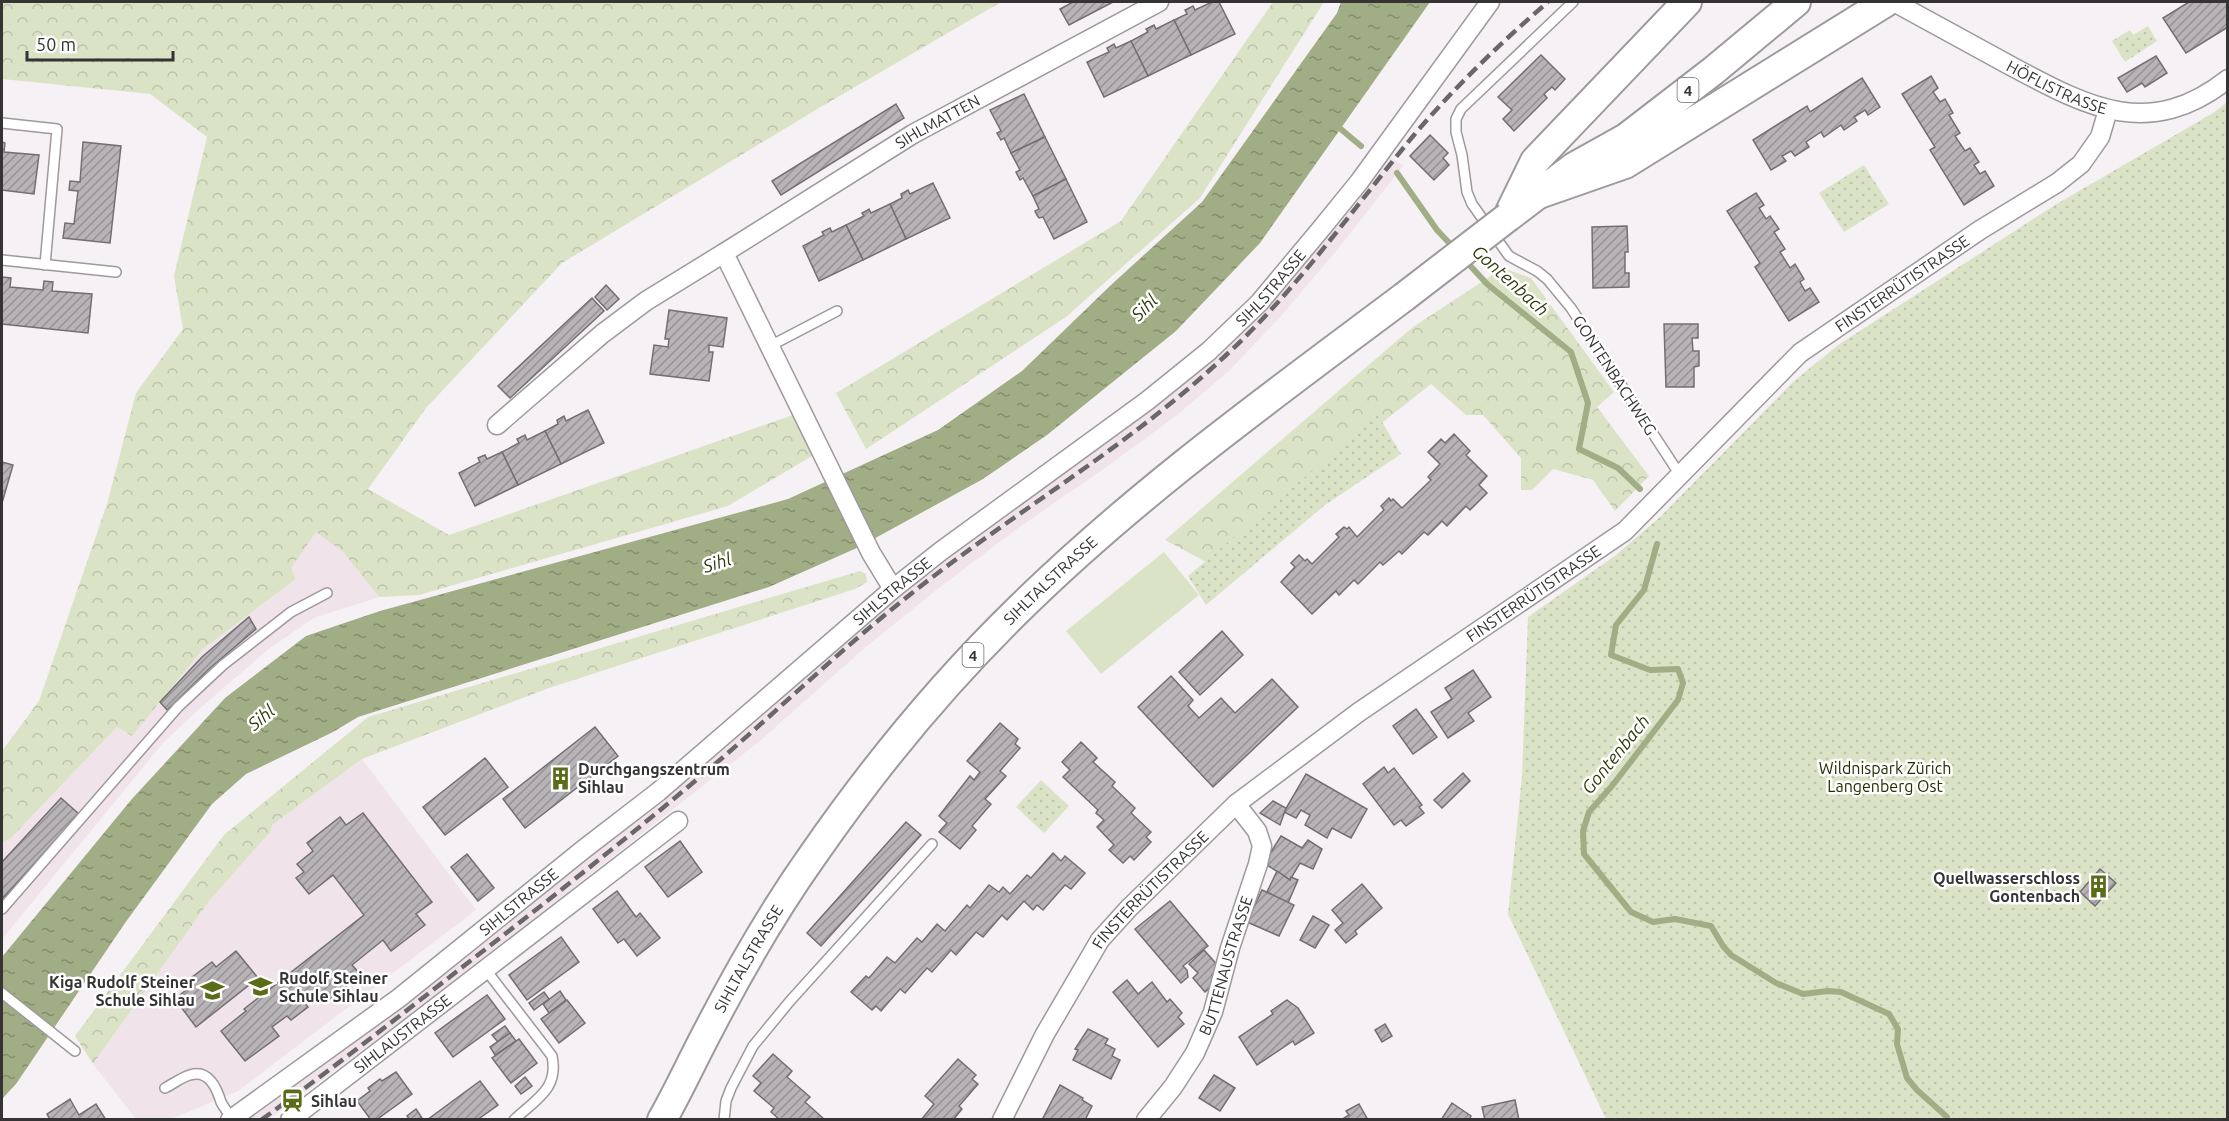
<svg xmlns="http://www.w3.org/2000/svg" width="2229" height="1121" viewBox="0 0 2229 1121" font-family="Ubuntu,sans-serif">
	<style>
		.built { fill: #f0e3ea }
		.forest { fill: url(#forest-crowns) }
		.park { fill: url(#park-dots) }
		.pitch { fill: #dbe3c7 }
		.water { fill: url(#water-ripples) }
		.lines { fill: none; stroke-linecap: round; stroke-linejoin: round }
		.stream { stroke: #a1ad85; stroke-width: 6 }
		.building { fill: url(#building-hatch); stroke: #736f71; stroke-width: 1.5 }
		.service-casing { stroke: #9e999c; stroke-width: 12 }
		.minor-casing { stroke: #9e999c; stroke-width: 21 }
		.primary-casing { stroke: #9e999c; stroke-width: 32 }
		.service { stroke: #fff; stroke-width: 9 }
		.minor { stroke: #fff; stroke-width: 18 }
		.primary { stroke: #fff; stroke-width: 28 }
		.rail { stroke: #6a6769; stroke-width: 4.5; stroke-dasharray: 12 6; stroke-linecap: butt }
		.primary-bridge-casing { stroke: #9e999c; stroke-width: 32; stroke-linecap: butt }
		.primary-bridge { stroke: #fff; stroke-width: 28 }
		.labels { text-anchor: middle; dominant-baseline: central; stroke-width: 5; stroke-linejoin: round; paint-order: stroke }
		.shield { fill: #fff; stroke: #727071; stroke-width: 1.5 }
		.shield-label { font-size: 15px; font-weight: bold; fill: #353334 }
		.street-label { font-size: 16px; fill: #353334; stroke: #fff }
		.park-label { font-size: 16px; fill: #242e00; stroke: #fff }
		.poi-label { font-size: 16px; font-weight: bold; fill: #353334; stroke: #fff; text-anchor: start }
		.water-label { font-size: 18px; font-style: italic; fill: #313c0d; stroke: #fff }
	</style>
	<defs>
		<pattern id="forest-crowns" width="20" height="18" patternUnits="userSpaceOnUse" patternTransform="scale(1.5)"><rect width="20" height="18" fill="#dbe3c7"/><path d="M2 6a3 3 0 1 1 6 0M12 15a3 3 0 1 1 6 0" fill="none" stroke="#bdc3ac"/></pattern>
		<pattern id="park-dots" width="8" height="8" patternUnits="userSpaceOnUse" patternTransform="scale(1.5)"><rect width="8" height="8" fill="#dbe3c7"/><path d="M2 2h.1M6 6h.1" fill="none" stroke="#bdc3ac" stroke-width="1.8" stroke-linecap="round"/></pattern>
		<pattern id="water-ripples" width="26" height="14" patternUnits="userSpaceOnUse" patternTransform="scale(1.5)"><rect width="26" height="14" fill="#a1ad85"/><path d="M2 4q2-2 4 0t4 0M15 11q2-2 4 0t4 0" fill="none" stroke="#848d6e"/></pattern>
		<pattern id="building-hatch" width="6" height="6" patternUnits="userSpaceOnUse" patternTransform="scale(1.5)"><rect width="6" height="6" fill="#b8b3b6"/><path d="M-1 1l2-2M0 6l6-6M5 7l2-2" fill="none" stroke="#969295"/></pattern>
	</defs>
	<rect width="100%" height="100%" fill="#f6f1f4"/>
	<g class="built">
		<polygon points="1389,156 1403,166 1337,250 1281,316 1230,370 1176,416 1102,470 1014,531 939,588 867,646 761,740 434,997 269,1119 239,1120 517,915 620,832 735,736 742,734 847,640 934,567 1217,358 1287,283"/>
		<polygon points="316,531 343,552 379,597 314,618 270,648 198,710 163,743 2,939 2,843 11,838 117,727 132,735 203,649 296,579 291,568"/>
		<polygon points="362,759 476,910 238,1091 171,1119 136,1119 93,1064 210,900 271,831 272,825"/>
	</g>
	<g class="forest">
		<polygon points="2,2 1001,2 819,108 562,263 426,408 368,489 449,535 793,415 812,456 728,506 419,595 379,597 343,552 316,532 291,568 296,579 203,649 132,736 117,727 11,838 2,843 2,751 39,701 107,504 136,393 183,329 174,276 207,137 150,94 2,79"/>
		<polygon points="1273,2 1324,2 1200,198 1066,317 866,449 836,393 1121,221"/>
		<polygon points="1503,268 1531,278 1614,392 1597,407 1649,476 1615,511 1593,480 1553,469 1532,490 1521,490 1521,458 1483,415 1466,415 1431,384 1206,562 1165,540 1413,327"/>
		<polygon points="860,571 866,574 867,582 855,589 549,688 362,759 272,825 271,831 210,900 93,1064 75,1036 224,835 368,717"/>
	</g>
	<g class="park">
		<polygon points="2148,26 2157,41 2125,62 2112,41 2130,30 2133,35"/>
		<polygon points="2227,102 2227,1119 1606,1119 1508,914 1522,776 1528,617 1616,555 1660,517 1792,383 1838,345 2055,205 2213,113"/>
		<polygon points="1864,165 1889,204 1844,232 1819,193"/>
		<polygon points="1378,415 1401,454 1325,505 1206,605 1188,576"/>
		<polygon points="1041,780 1069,806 1044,833 1016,807"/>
	</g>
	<polygon class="pitch" points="1164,552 1199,595 1101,674 1066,631"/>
	<polygon class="water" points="1341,2 1430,2 1260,243 1176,331 1047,435 983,479 859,547 769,587 358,717 333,732 246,774 212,804 125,923 16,1084 2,1099 2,957 131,800 225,698 306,636 380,611 788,499 938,430 1022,371 1111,285 1202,202 1337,13"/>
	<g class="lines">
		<g class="stream">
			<polyline points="1336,125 1361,146"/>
			<polyline points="1397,173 1437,230 1454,248"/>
			<polyline points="1465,260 1487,284 1571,352 1588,403 1579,449 1618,468 1640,489"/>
			<polyline points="1657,544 1644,590 1616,625 1611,655 1650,670 1678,669 1683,683 1678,700 1612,786 1589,812 1583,831 1584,854 1631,912 1653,922 1675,919 1711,926 1723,946 1731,955 1776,983 1803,994 1828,991 1841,992 1889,1014 1898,1029 1897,1044 1907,1078 1917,1090 1947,1117 1947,1120"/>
		</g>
	</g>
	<g class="building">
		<polygon points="1073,2 1113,2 1069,25 1060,9"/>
		<polygon points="1212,2 1219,2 1235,34 1191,55 1174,20 1187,14 1185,10 1193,6 1195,10"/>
		<polygon points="2189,2 2228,2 2228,27 2186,53 2163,18"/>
		<polygon points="1174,20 1191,55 1148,76 1131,41 1148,32 1146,29 1154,25 1156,29"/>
		<polygon points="1131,41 1148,76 1104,97 1087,62 1109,52 1107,48 1114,44 1116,48"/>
		<polygon points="1541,55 1565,79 1555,90 1552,87 1544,94 1547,98 1514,131 1503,119 1512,110 1498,97"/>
		<polygon points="2156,56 2167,73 2145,87 2142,83 2127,92 2118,78"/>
		<polygon points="1931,76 1938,88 1933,92 1940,102 1945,99 1953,113 1949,115 1960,133 1955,136 1965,151 1970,148 1979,162 1974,165 1980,174 1985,171 1994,186 1964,205 1930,150 1935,147 1902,94"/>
		<polygon points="1862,78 1880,107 1868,115 1865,110 1854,117 1857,121 1844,130 1841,125 1824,137 1821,132 1806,142 1809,147 1795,156 1791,151 1782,156 1786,161 1771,170 1753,140 1807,106 1810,112"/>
		<polygon points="1024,94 1045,137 1011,153 1004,138 1001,140 997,133 1001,131 990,110"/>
		<polygon points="896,104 904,118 781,195 772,181"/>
		<polygon points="1430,135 1448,153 1443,158 1449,165 1434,180 1410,156"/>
		<polygon points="1045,137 1066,179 1033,196 1023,178 1020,180 1016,172 1020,170 1011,153"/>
		<polygon points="2,142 5,143 4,152 39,155 34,194 2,190"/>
		<polygon points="83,142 121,146 110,243 63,238 65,223 74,224 78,191 69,190 70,181 80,182"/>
		<polygon points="1066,179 1087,222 1054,239 1043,217 1039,218 1037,215 1035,211 1039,209 1033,196"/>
		<polygon points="933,183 950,218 906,239 890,204 902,198 901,194 908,190 910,194"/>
		<polygon points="1756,193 1764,205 1759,208 1766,219 1770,216 1779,229 1774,232 1785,249 1780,252 1790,268 1795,264 1804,279 1800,282 1805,291 1810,288 1819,302 1789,321 1755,267 1760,263 1727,211"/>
		<polygon points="890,204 906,239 863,260 846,225 864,216 862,213 866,211 869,209 871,213"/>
		<polygon points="846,225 863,260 819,281 803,246 824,235 822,232 830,228 832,232"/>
		<polygon points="1627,226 1628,252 1625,252 1625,273 1629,273 1629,287 1593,288 1592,227"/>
		<polygon points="2,277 11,278 10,287 43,290 44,281 53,282 52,291 92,294 88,333 2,324"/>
		<polygon points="606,285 619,299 607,310 595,297"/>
		<polygon points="592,298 604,311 510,398 498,386"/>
		<polygon points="669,310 727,318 723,347 709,345 709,352 713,352 709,381 650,374 654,345 668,347 669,339 665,339"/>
		<polygon points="1664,324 1698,324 1698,338 1692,338 1693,351 1699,351 1699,366 1694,367 1694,387 1666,387"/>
		<polygon points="588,410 604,443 561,464 545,431 558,424 557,420 564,416 566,421"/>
		<polygon points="545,431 561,464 518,485 502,452 519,443 517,439 525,435 527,440"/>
		<polygon points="1454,434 1470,451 1466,455 1487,476 1479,485 1487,493 1470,510 1466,506 1447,526 1442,521 1428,535 1424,532 1402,554 1399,551 1383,565 1380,562 1358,584 1354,580 1339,595 1336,591 1312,614 1281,582 1295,567 1291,563 1299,555 1305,561 1307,559 1312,564 1339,537 1336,534 1344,527 1347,529 1349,527 1357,537 1384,510 1381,506 1389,498 1391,501 1393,499 1402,508 1431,480 1428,477 1440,464 1428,452 1441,439 1445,443"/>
		<polygon points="502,452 518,485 475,506 459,473 480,462 478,458 485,455 487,459"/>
		<polygon points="2,462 13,465 2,503"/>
		<polygon points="249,617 256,629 210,668 167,710 160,702 202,657"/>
		<polygon points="1222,631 1243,655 1200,695 1179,672"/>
		<polygon points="1473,670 1491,697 1468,713 1474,721 1448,738 1431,712 1452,699 1445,688"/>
		<polygon points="1171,676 1193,700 1188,706 1199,718 1221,698 1235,713 1272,679 1298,707 1213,787 1138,707"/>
		<polygon points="1416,709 1437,737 1413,754 1393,726"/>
		<polygon points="1000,723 1018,739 1015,744 1020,748 1000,771 1006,776 985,799 991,804 972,826 976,830 960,849 939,832 947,823 939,816 970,776 974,780 980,772 967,761"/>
		<polygon points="595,727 618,756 525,828 503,799"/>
		<polygon points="1081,742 1097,758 1093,762 1115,782 1112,786 1135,808 1131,813 1151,832 1146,837 1151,842 1134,860 1130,856 1123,863 1109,850 1114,845 1097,827 1104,820 1096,813 1098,810 1063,777 1070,770 1062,762"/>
		<polygon points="485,758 508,787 445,835 423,807"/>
		<polygon points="1384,767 1388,773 1394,768 1422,805 1419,807 1424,813 1406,826 1401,820 1394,825 1363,784"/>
		<polygon points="1463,773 1470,781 1442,808 1434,800"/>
		<polygon points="1306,774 1367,809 1351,838 1332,828 1327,838 1305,825 1310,815 1301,810 1296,818 1284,812"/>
		<polygon points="61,798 79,814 2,899 2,862"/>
		<polygon points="1273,801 1286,808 1280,825 1260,813"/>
		<polygon points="363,813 432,902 416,914 425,925 391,951 383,940 352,965 361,975 327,1001 319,990 304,1002 308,1007 291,1020 287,1016 272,1027 279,1036 245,1061 221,1031 246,1011 244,1009 364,915 333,875 309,894 296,878 304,872 297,864 313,851 307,843 340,817 346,825"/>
		<polygon points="906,822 921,835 821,946 807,933"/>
		<polygon points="1281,836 1302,848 1308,840 1322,849 1313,869 1300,863 1290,880 1264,863"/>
		<polygon points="680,841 702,872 668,897 645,867"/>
		<polygon points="1053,853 1061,861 1065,856 1085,873 1071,889 1065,885 1043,910 1037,905 1033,910 1024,901 1007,920 1002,915 983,937 976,932 956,955 951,950 932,972 927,968 905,993 900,989 881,1011 876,1006 872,1010 851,992 866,976 869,978 887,957 895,963 917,938 922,942 937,924 945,931 967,905 970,908 989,885 999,892 1003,887 1010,894 1027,875 1031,878"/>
		<polygon points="467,854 494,888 478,901 451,867"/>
		<polygon points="2100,869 2116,883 2095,906 2080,892"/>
		<polygon points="1277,871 1290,880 1291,877 1298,880 1288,903 1267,892"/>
		<polygon points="1362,884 1382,908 1355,931 1357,934 1346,943 1335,930 1343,923 1332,910"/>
		<polygon points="1262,890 1294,905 1279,936 1247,922"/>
		<polygon points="617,891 636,917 640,913 660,938 637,956 624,939 618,943 593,909"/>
		<polygon points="1170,901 1208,946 1183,966 1187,970 1188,977 1181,983 1135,929"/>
		<polygon points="1313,916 1329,925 1315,948 1300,940"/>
		<polygon points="561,937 579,962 527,1000 509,975"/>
		<polygon points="1204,950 1220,968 1212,975 1217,982 1205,992 1193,978 1198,973 1189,964"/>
		<polygon points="236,951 258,978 196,1027 175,999 195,983 191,978 212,962 216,967"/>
		<polygon points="1127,980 1138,994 1152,982 1167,1002 1170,999 1182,1013 1178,1017 1184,1024 1158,1047 1113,992"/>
		<polygon points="560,991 566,1000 549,1013 543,1004"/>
		<polygon points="544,992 549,999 534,1010 529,1003"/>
		<polygon points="487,995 505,1019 453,1057 435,1033"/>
		<polygon points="567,1000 585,1023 559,1043 541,1019"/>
		<polygon points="1287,1000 1298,1008 1314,1033 1295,1045 1293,1041 1257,1065 1239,1037 1273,1014 1271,1011"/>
		<polygon points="1385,1024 1392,1036 1382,1042 1375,1030"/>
		<polygon points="505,1026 510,1033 498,1042 492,1035"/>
		<polygon points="1088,1029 1108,1039 1105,1044 1115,1049 1112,1056 1120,1060 1111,1079 1073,1060 1078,1050 1075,1049"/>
		<polygon points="510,1033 516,1041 495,1055 490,1047"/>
		<polygon points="519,1039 537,1063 511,1083 492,1058"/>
		<polygon points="773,1054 792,1071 787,1077 810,1097 805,1102 825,1120 780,1120 771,1112 774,1108 754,1091 761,1083 753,1076"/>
		<polygon points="958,1059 976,1075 972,1079 978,1084 959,1106 962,1109 953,1120 921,1120 934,1104 925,1096"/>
		<polygon points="396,1072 412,1094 376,1120 371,1120 357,1101 370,1091 368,1088 380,1079 382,1081"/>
		<polygon points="1214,1075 1235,1088 1220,1111 1199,1098"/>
		<polygon points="525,1077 532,1086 521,1094 515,1086"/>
		<polygon points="480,1081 498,1105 477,1120 427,1120"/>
		<polygon points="1060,1085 1083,1098 1082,1100 1092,1106 1085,1120 1042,1120"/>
		<polygon points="70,1099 79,1115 96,1104 106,1120 51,1120 48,1116 47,1114"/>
		<polygon points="1515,1100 1519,1120 1485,1120 1482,1107"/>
		<polygon points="1452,1103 1471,1116 1469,1120 1441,1120"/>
		<polygon points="1359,1104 1368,1120 1341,1120 1349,1115 1346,1111"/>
		<polygon points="416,1109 422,1118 410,1120 407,1116"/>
	</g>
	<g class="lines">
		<defs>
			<g id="service">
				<polyline points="1573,2 1461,109 1456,119 1456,132 1462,155 1467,192 1472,204 1509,256 1537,271 1547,279 1571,308 1680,475"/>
				<polyline points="2,123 57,129 45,265"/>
				<polyline points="2,260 116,272"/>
				<polyline points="770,346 837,311"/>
				<polyline points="2,909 178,707 223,665 291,612 327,593"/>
				<path d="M486,970L552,1056C559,1089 536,1099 514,1120"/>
				<polyline points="2,993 75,1051"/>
				<path d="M165,1088C173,1084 182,1077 190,1075C209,1069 217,1089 221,1102C224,1108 228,1113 232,1118"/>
				<polyline points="724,1120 726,1101 731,1088 753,1046 790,1001 932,844"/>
			</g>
			<g id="minor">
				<path id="s1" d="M1894,2C1933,23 1972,45 2011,66C2088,107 2149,141 2228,79"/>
				<polyline points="497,425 602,334 646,301 724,253"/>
				<path id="s2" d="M893,589L871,553L724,253L913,134L1159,2"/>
				<path id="s3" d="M230,1120L399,998L584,849L658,792L893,589L941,551L1147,401L1209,351L1259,303L1320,230L1359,182L1490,2"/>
				<path id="s4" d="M290,1120L678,821"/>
				<path id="s5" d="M1002,1120L1045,1034L1100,940L1129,908L1236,804L1359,712L1625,531L1800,353L1980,230L2057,183L2081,164L2100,137L2108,110"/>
				<path id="s6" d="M1146,1120L1173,1087L1195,1053L1213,1012L1230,948L1258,864L1262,846L1257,831L1236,804"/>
			</g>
			<g id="primary">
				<polyline points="1539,194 1625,164 1886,2"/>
				<polyline points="1510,212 1535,161 1687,2"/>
				<polyline points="1508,217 1574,167 1626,138 1713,71 1796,2"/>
				<path id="s7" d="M662,1120C679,1090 693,1059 709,1029C740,969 774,910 813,855C874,767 942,684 1019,609C1137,493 1272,396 1404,297"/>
			</g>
		</defs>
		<use href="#service" class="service-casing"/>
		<use href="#minor" class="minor-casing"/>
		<use href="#primary" class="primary-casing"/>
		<use href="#service" class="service"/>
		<use href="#minor" class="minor"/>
		<use href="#primary" class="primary"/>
		<path class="rail" d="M261,1120C338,1065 412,1006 487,948C559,892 631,835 701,776C769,719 833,656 902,601C1007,516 1126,449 1224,357C1296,291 1352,210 1414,135C1455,87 1500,43 1548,2"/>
		<defs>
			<polyline id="primary-bridge" points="1404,297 1508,217"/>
		</defs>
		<use href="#primary-bridge" class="primary-bridge-casing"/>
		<use href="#primary-bridge" class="primary-bridge"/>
	</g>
	<defs>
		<symbol id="building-bare" viewBox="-9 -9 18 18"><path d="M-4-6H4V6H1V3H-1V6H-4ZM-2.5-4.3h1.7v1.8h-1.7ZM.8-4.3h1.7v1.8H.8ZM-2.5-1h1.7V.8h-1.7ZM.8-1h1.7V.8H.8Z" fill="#5a6c18" stroke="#fff" stroke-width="2.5" paint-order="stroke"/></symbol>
		<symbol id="school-bare" viewBox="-9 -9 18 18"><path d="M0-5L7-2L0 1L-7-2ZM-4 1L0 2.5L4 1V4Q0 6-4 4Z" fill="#5a6c18" stroke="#fff" stroke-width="2.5" paint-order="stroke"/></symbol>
		<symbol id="station-bare" viewBox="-9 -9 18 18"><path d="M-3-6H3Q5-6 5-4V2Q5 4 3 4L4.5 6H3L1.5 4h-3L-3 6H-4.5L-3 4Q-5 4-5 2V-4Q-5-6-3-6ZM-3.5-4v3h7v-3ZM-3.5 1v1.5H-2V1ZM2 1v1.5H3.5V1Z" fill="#5a6c18" stroke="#fff" stroke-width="2.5" paint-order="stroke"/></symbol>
	</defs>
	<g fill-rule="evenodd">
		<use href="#building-bare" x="544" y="762" width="33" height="33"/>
		<use href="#building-bare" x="2082" y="870" width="33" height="33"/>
		<use href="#school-bare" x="244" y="970" width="33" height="33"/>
		<use href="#school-bare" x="196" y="974" width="33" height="33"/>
		<use href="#station-bare" x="276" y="1084" width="33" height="33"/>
	</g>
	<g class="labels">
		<g class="shield">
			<rect x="1677.5" y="78" width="21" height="24" rx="4.5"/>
			<rect x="962.5" y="643" width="21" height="24" rx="4.5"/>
		</g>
		<g class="shield-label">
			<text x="1688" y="90">4</text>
			<text x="973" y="655">4</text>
		</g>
		<g class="street-label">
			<text stroke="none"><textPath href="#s1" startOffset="184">HÖFLISTRASSE</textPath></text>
			<text stroke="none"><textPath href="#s2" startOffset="627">SIHLMATTEN</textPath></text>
			<text stroke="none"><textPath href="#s5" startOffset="1246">FINSTERRÜTISTRASSE</textPath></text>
			<text stroke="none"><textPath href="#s3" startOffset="1334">SIHLSTRASSE</textPath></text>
			<text transform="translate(1615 375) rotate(57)">GONTENBACHWEG</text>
			<text stroke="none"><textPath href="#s7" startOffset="669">SIHLTALSTRASSE</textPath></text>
			<text stroke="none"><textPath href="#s3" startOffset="848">SIHLSTRASSE</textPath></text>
			<text stroke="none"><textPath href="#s5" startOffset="762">FINSTERRÜTISTRASSE</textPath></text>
			<text stroke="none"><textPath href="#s5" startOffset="276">FINSTERRÜTISTRASSE</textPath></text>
			<text stroke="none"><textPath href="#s3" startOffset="362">SIHLSTRASSE</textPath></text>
			<text stroke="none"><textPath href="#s7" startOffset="183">SIHLTALSTRASSE</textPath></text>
			<text stroke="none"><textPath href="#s6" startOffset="176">BUTTENAUSTRASSE</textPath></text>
			<text stroke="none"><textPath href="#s4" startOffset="142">SIHLAUSTRASSE</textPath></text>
		</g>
		<g class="park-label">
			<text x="1885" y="768">Wildnispark Zürich<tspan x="1885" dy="18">Langenberg Ost</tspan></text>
		</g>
		<g class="poi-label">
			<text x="578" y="769">Durchgangszentrum<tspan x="578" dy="18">Sihlau</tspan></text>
			<text x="2080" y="878" text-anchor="end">Quellwasserschloss<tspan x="2080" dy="18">Gontenbach</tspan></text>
			<text x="279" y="978">Rudolf Steiner<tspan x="279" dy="18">Schule Sihlau</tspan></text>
			<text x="195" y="982" text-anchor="end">Kiga Rudolf Steiner<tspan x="195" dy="18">Schule Sihlau</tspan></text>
			<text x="311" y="1101">Sihlau</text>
		</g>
		<g class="water-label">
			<text transform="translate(1511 280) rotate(42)">Gontenbach</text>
			<text transform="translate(1144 307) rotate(-45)">Sihl</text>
			<text transform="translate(717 562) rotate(-17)">Sihl</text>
			<text transform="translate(261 717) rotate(-39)">Sihl</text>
			<text transform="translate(1615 754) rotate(-51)">Gontenbach</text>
		</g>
	</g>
	<rect width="2229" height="1121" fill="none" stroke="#353334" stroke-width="6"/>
	<path d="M27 51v9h146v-9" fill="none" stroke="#353334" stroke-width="3"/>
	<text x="36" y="51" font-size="18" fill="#353334" stroke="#ffffff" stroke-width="4.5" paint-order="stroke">50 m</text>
</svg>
